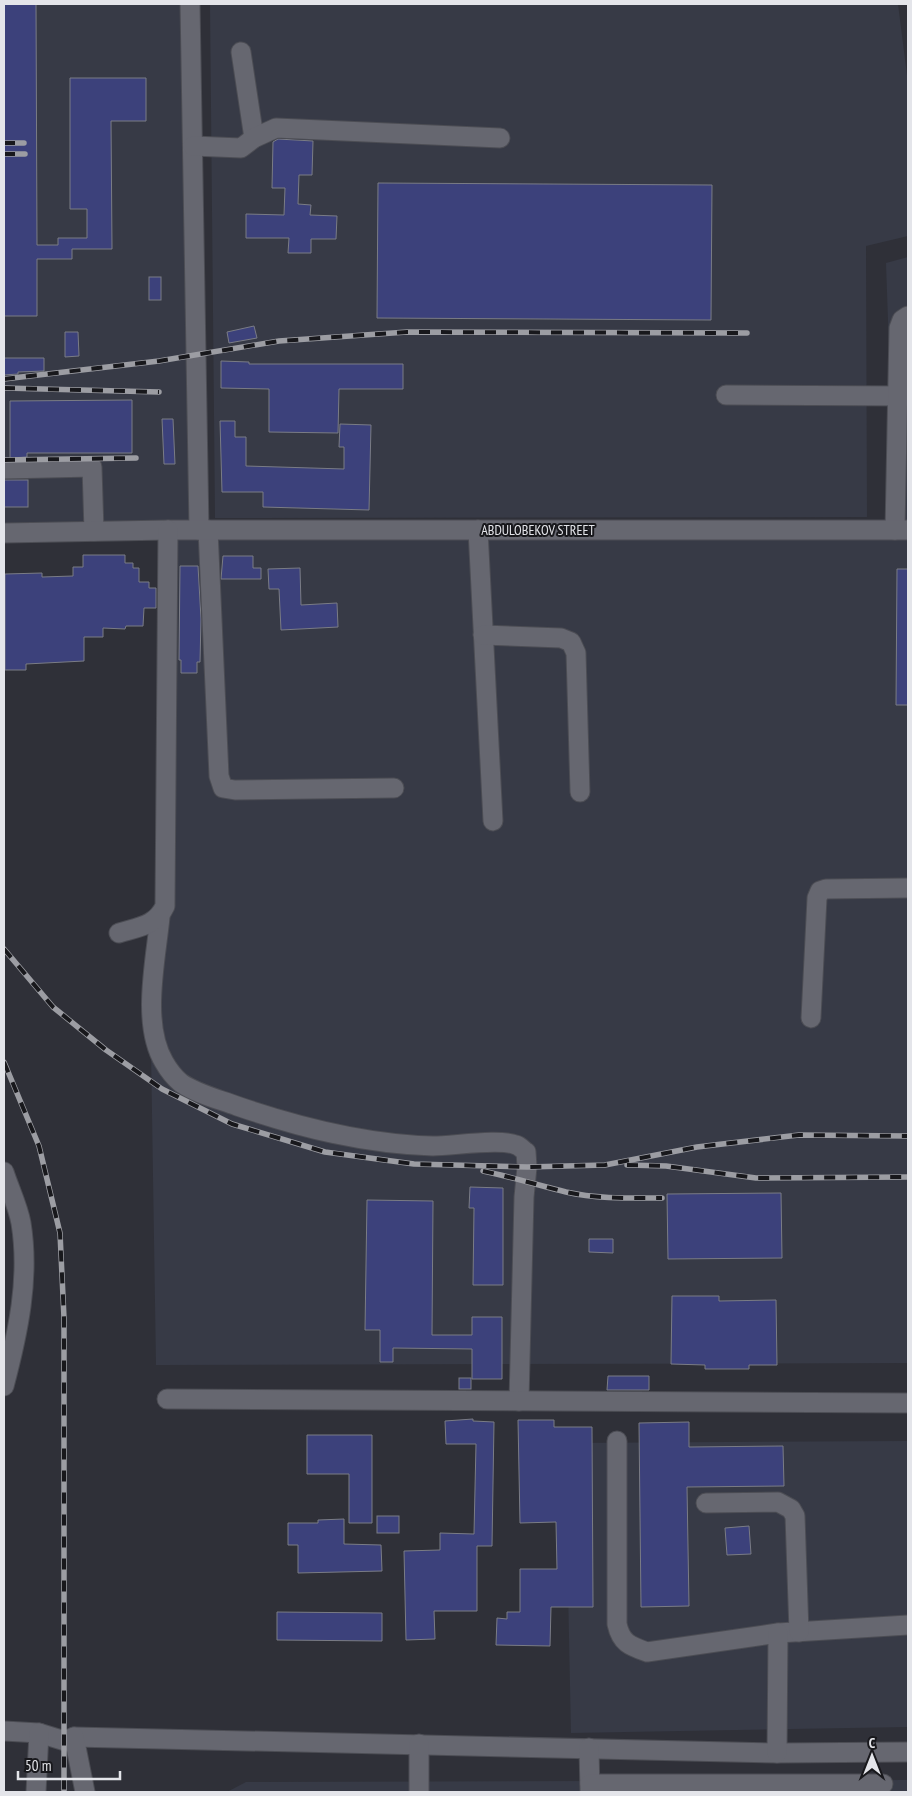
<svg xmlns="http://www.w3.org/2000/svg" width="912" height="1796" viewBox="0 0 912 1796" font-family="'PT Sans Narrow',sans-serif">
	<style>
		.built { fill: #373a46 }
		.building { fill: #3c417b; stroke: #7a7c85 }
		.lines { fill: none; stroke-linecap: round; stroke-linejoin: round }
		.minor-casing { stroke: #4c4d54; stroke-width: 21 }
		.minor { stroke: #666770; stroke-width: 19 }
		.rail-casing { stroke: #9c9da3; stroke-width: 5.5 }
		.rail { stroke: #18181c; stroke-width: 4; stroke-dasharray: 11; stroke-linecap: butt }
		.labels { text-anchor: middle; dominant-baseline: central; stroke-width: 4; stroke-linejoin: round; paint-order: stroke }
		.street-label { font-size: 14px; fill: #e4e5ea; stroke: #18181c }
	</style>
	<rect width="100%" height="100%" fill="#2f3038"/>
	<g class="built">
		<polygon points="4,4 181,4 190,526 4,527"/>
		<polygon points="210,4 898,4 908,83 908,236 866,246 867,517 215,518"/>
		<polygon points="908,257 908,521 895,521 886,263"/>
		<polygon points="170,535 908,540 908,1363 156,1365 150,987 167,922"/>
		<polygon points="908,1441 908,1727 571,1733 565,1443"/>
		<polygon points="908,1780 908,1792 227,1792 246,1782"/>
	</g>
	<g class="building">
		<polygon points="4,4 36,4 37,245 58,245 58,238 87,238 87,209 70,209 70,78 146,78 146,121 111,121 112,249 72,249 72,259 37,259 37,316 4,316"/>
		<polygon points="278,139 313,141 312,175 299,175 298,204 311,205 310,215 337,216 336,239 311,239 311,253 288,253 289,238 246,238 246,214 284,215 285,188 272,188 273,142"/>
		<polygon points="378,183 712,185 711,320 377,318"/>
		<rect x="149" y="277" width="12" height="23"/>
		<polygon points="254,326 257,338 229,343 227,332"/>
		<polygon points="65,332 78,332 79,356 65,357"/>
		<polygon points="4,358 44,358 44,371 18,372 18,374 4,375"/>
		<polygon points="221,361 249,362 249,364 403,364 403,389 339,389 338,433 269,432 269,389 221,388"/>
		<polygon points="132,400 132,453 27,453 27,457 10,458 10,401"/>
		<polygon points="162,419 173,419 175,464 164,464"/>
		<polygon points="220,421 235,421 235,437 246,437 246,466 344,469 344,447 339,447 340,424 371,425 369,510 263,507 263,492 222,492"/>
		<rect x="4" y="480" width="24" height="27"/>
		<polygon points="83,555 125,555 125,563 133,563 133,568 139,568 139,582 149,582 149,588 156,588 156,608 144,608 143,626 126,626 125,629 103,628 103,637 84,637 84,661 26,664 26,670 5,670 5,574 42,573 42,577 73,576 73,567 83,567"/>
		<polygon points="223,556 253,556 253,568 261,568 261,579 221,579"/>
		<polygon points="180,566 198,566 201,619 200,662 197,662 197,673 181,673 181,660 179,660"/>
		<polygon points="300,568 301,605 337,603 338,627 281,630 279,589 269,589 268,569"/>
		<polygon points="897,569 908,569 908,705 896,705"/>
		<polygon points="470,1187 503,1188 503,1285 473,1285 474,1208 469,1208"/>
		<polygon points="781,1193 782,1258 668,1259 667,1194"/>
		<polygon points="367,1200 433,1201 432,1335 472,1335 472,1317 502,1317 502,1379 472,1379 472,1349 393,1348 393,1362 380,1362 380,1330 365,1330"/>
		<polygon points="589,1239 613,1239 613,1253 589,1252"/>
		<polygon points="672,1296 719,1296 719,1301 776,1300 777,1365 749,1365 749,1369 705,1369 705,1365 671,1364"/>
		<polygon points="608,1376 649,1376 649,1390 607,1390"/>
		<rect x="459" y="1378" width="12" height="11"/>
		<polygon points="473,1419 473,1421 494,1422 492,1546 477,1546 477,1611 434,1611 435,1639 406,1640 404,1551 440,1550 440,1533 474,1534 476,1444 446,1444 445,1421"/>
		<polygon points="518,1420 554,1420 554,1427 592,1427 593,1607 551,1607 550,1646 496,1645 497,1618 507,1619 507,1612 520,1612 520,1569 557,1569 556,1522 520,1523"/>
		<polygon points="689,1422 689,1447 783,1446 784,1486 687,1487 689,1606 641,1607 639,1423"/>
		<polygon points="307,1435 372,1435 372,1523 349,1523 349,1474 307,1474"/>
		<rect x="377" y="1516" width="22" height="17"/>
		<polygon points="344,1519 344,1544 381,1545 382,1571 298,1573 298,1545 288,1545 288,1523 318,1523 318,1520"/>
		<polygon points="749,1526 751,1554 727,1555 725,1528"/>
		<polygon points="277,1612 382,1613 382,1641 277,1640"/>
	</g>
	<g class="lines">
		<defs>
			<g id="minor">
				<polyline points="190,4 199,530"/>
				<polyline points="241,52 254,138"/>
				<polyline points="193,146 241,148 254,138 276,128 500,138"/>
				<polyline points="726,395 908,396"/>
				<polyline points="4,469 92,467 94,531"/>
				<polyline points="208,530 219,776 223,788 235,790 394,788"/>
				<polyline points="478,530 493,821"/>
				<polyline points="895,530 899,328 902,320 908,316"/>
				<polyline points="4,533 168,530 908,530"/>
				<polyline points="483,635 561,638 571,642 576,653 580,792"/>
				<path d="M160,917C156,959 141,1023 164,1062C168,1069 175,1078 181,1083C197,1094 218,1099 237,1106C301,1128 365,1144 433,1146C453,1146 500,1138 516,1145C520,1146 523,1150 526,1152L527,1167L524,1197L519,1401"/>
				<path d="M119,933C138,927 156,926 165,906L168,530"/>
				<polyline points="811,1018 817,898 820,891 826,889 908,888"/>
				<path d="M4,1172C9,1188 18,1206 21,1223C30,1278 18,1333 4,1386"/>
				<polyline points="167,1399 908,1403"/>
				<path d="M617,1441V1624C621,1643 630,1646 647,1652L778,1633L908,1625"/>
				<polyline points="706,1503 778,1502 791,1509 795,1516 799,1632"/>
				<polyline points="4,1731 39,1733 65,1741 74,1737 777,1753 908,1752"/>
				<polyline points="74,1737 85,1792"/>
				<polyline points="419,1744 419,1792"/>
				<polyline points="589,1748 590,1792"/>
				<polyline points="777,1753 778,1633"/>
				<polyline points="590,1784 883,1784"/>
				<polyline points="36,1792 39,1733"/>
			</g>
		</defs>
		<use href="#minor" class="minor-casing"/>
		<use href="#minor" class="minor"/>
		<defs>
			<g id="rail">
				<polyline points="4,143 24,143"/>
				<polyline points="4,154 25,154"/>
				<polyline points="4,379 159,361 279,341 407,332 747,333"/>
				<polyline points="4,388 159,392"/>
				<polyline points="4,460 136,458"/>
				<polyline points="4,949 53,1007 106,1050 162,1089 232,1124 325,1152 414,1164 527,1167 605,1165 697,1147 799,1135 908,1136"/>
				<polyline points="4,1062 39,1146 60,1233 64,1318 64,1792"/>
				<polyline points="627,1165 666,1166 756,1178 908,1177"/>
				<path d="M483,1171C511,1177 538,1185 566,1192C597,1199 631,1198 662,1198"/>
			</g>
		</defs>
		<use href="#rail" class="rail-casing"/>
		<use href="#rail" class="rail"/>
	</g>
	<g class="labels">
		<g class="street-label">
			<text x="538" y="530">ABDULOBEKOV STREET</text>
		</g>
	</g>
	<rect width="912" height="1796" fill="none" stroke="#e4e5ea" stroke-width="10"/>
	<g transform="translate(872 1756)" stroke="#18181c" stroke-width="4" paint-order="stroke">
	<path d="M0-4L9 19L0 12L-9 19Z" fill="#e4e5ea"/>
	<text y="-8" font-size="14" font-weight="bold" text-anchor="middle" fill="#e4e5ea">С</text>
	</g>
	<path d="M18 1771v8h102v-8" fill="none" stroke="#e4e5ea" stroke-width="2.5"/>
	<text x="25" y="1771" font-size="15" fill="#e4e5ea" stroke="#18181c" stroke-width="4" paint-order="stroke">50 m</text>
</svg>
